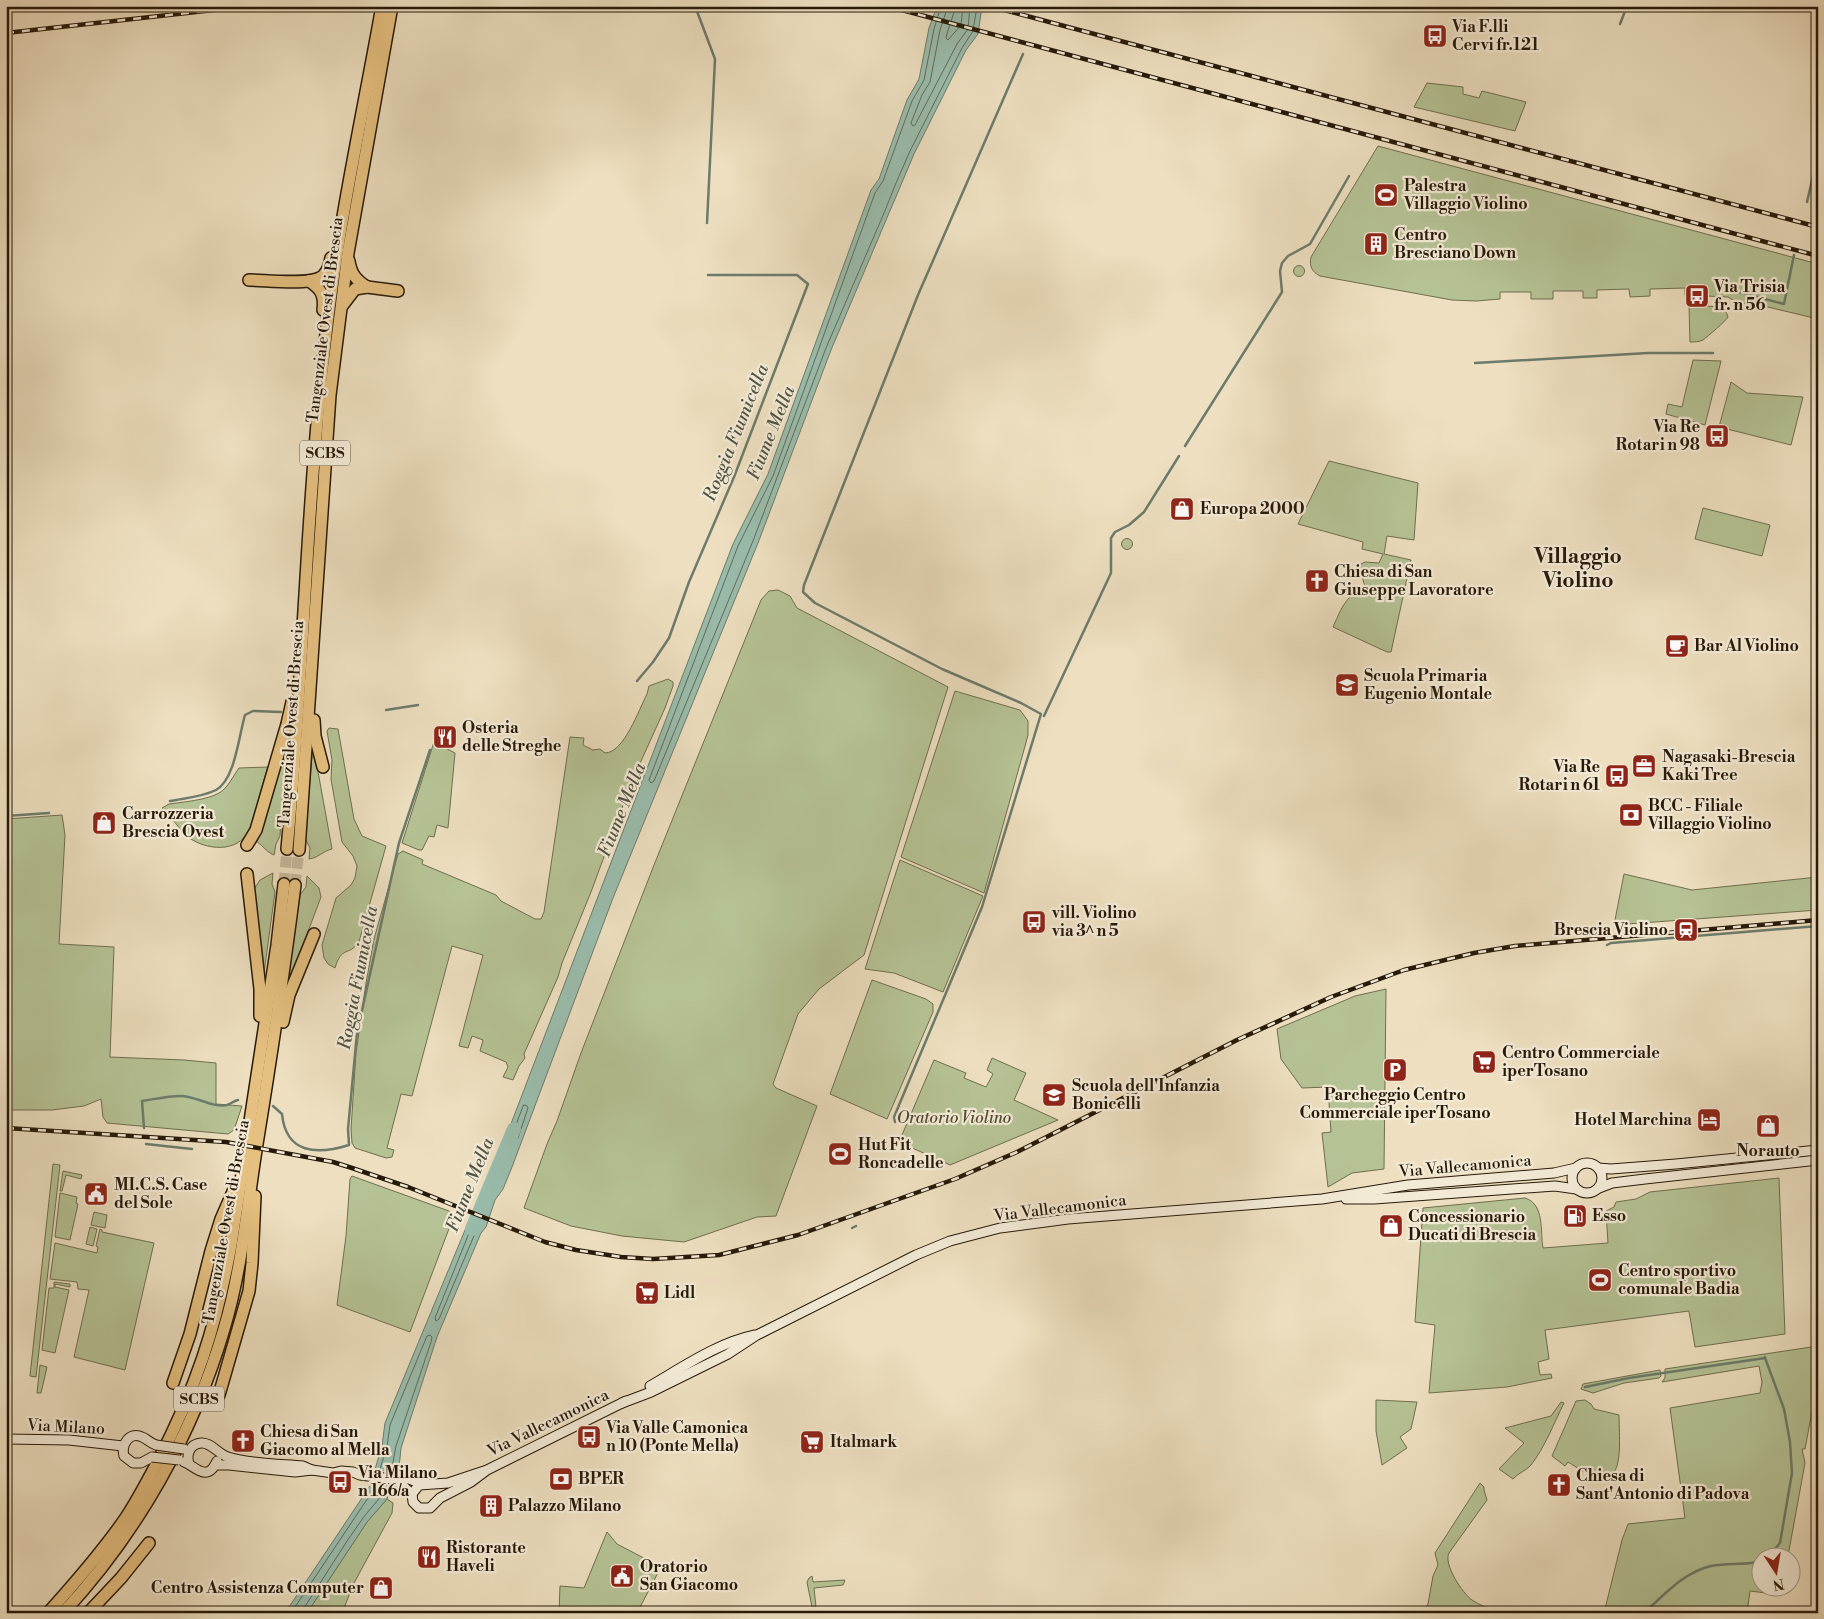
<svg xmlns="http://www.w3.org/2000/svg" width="1824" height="1619" viewBox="0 0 1824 1619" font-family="'Libre Bodoni',serif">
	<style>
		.green { fill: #b5c295; stroke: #6e6e4e }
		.water { fill: #9abdad; stroke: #6c7b6b }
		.pier { fill: #eddfc0 }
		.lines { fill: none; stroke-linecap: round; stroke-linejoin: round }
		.shore { stroke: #606b5a; stroke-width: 1 }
		.stream { stroke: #6c7b6b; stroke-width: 2.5 }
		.river { stroke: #9abdad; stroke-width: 14 }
		.highway-tunnel { stroke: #c5b79b; stroke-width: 11; stroke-dasharray: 11 5.5; stroke-linecap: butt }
		.secondary-casing { stroke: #271908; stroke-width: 11 }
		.highway-casing { stroke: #271908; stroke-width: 14 }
		.secondary { stroke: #f3ead6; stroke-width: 9 }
		.highway { stroke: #e6c080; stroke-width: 11 }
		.rail-casing { stroke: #271908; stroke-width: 4.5 }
		.rail { stroke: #f3ead6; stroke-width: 2.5; stroke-dasharray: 8; stroke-linecap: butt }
		.secondary-bridge-casing { stroke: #271908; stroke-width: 11; stroke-linecap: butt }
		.secondary-bridge { stroke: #f3ead6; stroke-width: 9 }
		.labels { text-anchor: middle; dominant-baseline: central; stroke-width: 4.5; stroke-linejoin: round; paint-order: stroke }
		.shield { fill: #f3ead6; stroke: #645846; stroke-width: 1 }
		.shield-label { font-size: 15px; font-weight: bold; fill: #271908 }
		.poi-label { font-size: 16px; font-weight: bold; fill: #271908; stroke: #f3ead6; text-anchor: start }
		.street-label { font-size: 16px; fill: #271908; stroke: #f3ead6 }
		.park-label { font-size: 16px; font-style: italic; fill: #524c32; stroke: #f3ead6 }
		.water-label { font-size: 18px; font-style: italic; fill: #4f5242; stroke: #f3ead6 }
		.district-label { font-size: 21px; font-weight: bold; fill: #271908; stroke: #f3ead6 }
	</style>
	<rect width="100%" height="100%" fill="#eddfc0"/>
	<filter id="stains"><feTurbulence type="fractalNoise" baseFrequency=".004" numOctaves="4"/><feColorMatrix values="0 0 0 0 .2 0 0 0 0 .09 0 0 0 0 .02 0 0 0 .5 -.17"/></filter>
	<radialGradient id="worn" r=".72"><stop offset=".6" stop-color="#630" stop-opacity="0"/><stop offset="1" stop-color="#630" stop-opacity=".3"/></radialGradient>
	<g class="green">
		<polygon points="1427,83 1463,87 1463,94 1479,98 1482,91 1526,102 1515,131 1414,107"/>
		<path d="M1378,146L1818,264V319L1751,303L1739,304L1728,297L1685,295V288L1650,289V296L1630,297L1629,289L1597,290V298H1583V291H1553V299H1531V292H1500V299L1476,301L1452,300L1320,276C1312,272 1309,266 1311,257Z"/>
		<circle cx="1299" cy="271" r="5.5"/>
		<path d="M1689,307C1701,307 1725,302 1728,317C1727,320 1707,337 1703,340C1699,342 1694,342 1690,342Z"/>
		<polygon points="1693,360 1721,361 1705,425 1666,414 1668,404 1682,407"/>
		<polygon points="1731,382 1747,393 1803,397 1791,445 1719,427"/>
		<path d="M1329,461L1418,483L1414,540L1387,536L1384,554L1411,560L1391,652H1387L1333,627C1343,605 1344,599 1365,586L1360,571L1361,564L1365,562L1379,563L1383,554L1362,549L1363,542L1298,524Z"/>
		<polygon points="1703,508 1770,525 1762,556 1695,539"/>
		<circle cx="1127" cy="544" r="5.5"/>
		<polygon points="778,590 790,596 797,608 948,687 864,955 819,989 798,1014 773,1084 776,1088 817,1106 776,1216 757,1217 684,1242 622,1236 571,1226 524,1208 547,1144 557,1121 581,1053 654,865 761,600 769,591"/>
		<path d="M668,679L673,682V686L665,708L632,781L591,892L562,963L558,977L524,1054L525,1058L519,1066L513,1080L503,1077L508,1067L506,1062L480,1051L483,1040L472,1036L468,1048L459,1046L483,955L452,946L412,1096L401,1094L387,1148L394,1150L392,1157L386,1158L355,1148L352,1143L351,1129L356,1053L366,983L374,939L398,854L403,851L423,860L422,864L496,895L501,901L535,919H541L544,912L570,737L584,738L583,745L593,750L600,749L605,753C624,753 639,709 647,694L649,686Z"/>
		<polygon points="955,691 1020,710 1028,721 1028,735 1022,757 984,893 901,857"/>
		<path d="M329,728L338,729L354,819L362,836L386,846L359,942C348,957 342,945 335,968L328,964L324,958L322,945L336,898L351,885L355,878L357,866L353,856L342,842L331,779L332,760L327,731Z"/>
		<path d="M286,740L280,836L276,844L274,855C266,852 262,844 254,840Z"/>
		<polygon points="434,742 455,753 448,828 437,825 434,837 429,836 422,850 419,850 402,843"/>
		<path d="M313,744L332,849C323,851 318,858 309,859L310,848L305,838Z"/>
		<path d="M268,767C263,782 259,797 255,812C253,818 252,825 249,830C238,854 205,850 188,837C178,829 172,816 162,808L169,804C183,802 207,800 219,793C228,788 233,776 239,768Z"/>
		<polygon points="62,815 65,835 59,944 114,947 110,1057 184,1060 216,1063 216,1104 242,1106 234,1130 228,1134 107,1123 103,1117 101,1099 84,1106 52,1110 6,1110 6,819"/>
		<polygon points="900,860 983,896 943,992 894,973 865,969"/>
		<polygon points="273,873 272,884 275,892 264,973 262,973 254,889 260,880"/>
		<polygon points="1624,874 1692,890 1818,877 1818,910 1614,925"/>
		<polygon points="307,876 319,888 321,897 292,974 289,973 300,895 306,887"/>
		<polygon points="872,980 926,999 933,1004 933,1012 887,1119 830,1094"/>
		<polygon points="1386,989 1384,1169 1352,1173 1328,1187 1322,1133 1331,1132 1328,1087 1302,1088 1281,1059 1277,1029 1355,996"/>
		<polygon points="992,1058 1026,1073 1014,1100 1058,1120 950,1165 899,1142 934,1060 966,1073 964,1078 986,1087 993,1074 987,1070"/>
		<polygon points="53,1164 60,1165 36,1377 30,1376"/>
		<polygon points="63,1171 82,1175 81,1179 66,1175 62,1191 60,1191"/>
		<polygon points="352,1176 449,1211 453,1214 453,1218 410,1332 337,1305 346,1236 350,1179"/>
		<path d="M1779,1178L1785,1334L1695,1347L1689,1311L1545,1330L1549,1359L1538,1362L1540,1375L1551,1374L1552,1378L1507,1387L1429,1393L1435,1325L1415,1322L1423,1208L1525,1198C1545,1204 1540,1232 1543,1248L1608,1243L1606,1211L1614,1207L1616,1202L1636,1199L1650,1192Z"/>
		<polygon points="60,1193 77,1197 76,1203 78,1204 70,1240 55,1237"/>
		<polygon points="94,1212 107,1215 105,1228 91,1225"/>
		<polygon points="90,1227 97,1229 93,1246 86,1244"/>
		<polygon points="100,1229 102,1230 102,1232 154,1243 125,1370 74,1357 89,1290 78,1289 77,1282 50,1279 55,1243 97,1253 98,1247 96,1246"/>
		<polygon points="54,1282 70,1284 70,1287 55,1284 55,1287 69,1290 55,1353 42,1350 49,1288 54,1288"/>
		<polygon points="1818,1346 1816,1390 1805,1449 1802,1449 1805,1463 1788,1556 1762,1556 1762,1586 1781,1587 1775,1589 1774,1594 1750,1591 1747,1613 1604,1613 1622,1540 1628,1524 1685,1518 1670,1408 1760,1393 1762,1382 1759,1366 1662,1382 1665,1378 1665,1369"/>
		<polygon points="40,1365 47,1367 41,1393 37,1393"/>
		<polygon points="1660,1370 1661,1376 1659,1378 1624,1383 1593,1393 1581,1389 1583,1384"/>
		<polygon points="1376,1400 1417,1402 1411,1429 1400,1437 1407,1448 1382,1465 1376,1431"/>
		<path d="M1585,1400L1591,1404L1594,1409L1619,1415C1619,1429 1622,1462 1614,1472C1610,1478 1602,1479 1595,1479L1568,1462L1565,1466L1552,1456L1576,1401Z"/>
		<path d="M1561,1402L1564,1403C1554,1423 1545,1447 1531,1465C1526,1471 1518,1473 1513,1479L1499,1469L1524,1443L1505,1428L1551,1416Z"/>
		<path d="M1480,1483L1484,1487V1490L1487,1500L1449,1553C1443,1564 1463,1594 1472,1600C1479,1605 1489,1608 1497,1613H1423L1428,1604L1433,1576L1438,1565L1435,1553Z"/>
		<polygon points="387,1499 393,1503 392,1513 354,1583 342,1613 307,1613 367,1522"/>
		<polygon points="607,1532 617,1544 661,1567 637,1613 559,1613 560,1586 584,1588"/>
		<polygon points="812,1576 813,1582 845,1580 843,1585 814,1588 816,1607 812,1607 807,1582 809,1578"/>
	</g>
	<polygon class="water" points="937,6 982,6 978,34 966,50 914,154 831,350 758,543 613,898 512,1167 503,1189 495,1200 486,1227 481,1233 437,1337 401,1448 399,1468 387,1499 367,1522 307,1613 285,1613 370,1486 382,1446 385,1423 470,1218 484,1207 496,1168 505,1151 509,1129 733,544 768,474 871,190 879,179 907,100 919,79 929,28"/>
	<polygon class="pier" points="372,1470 398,1473 394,1486 368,1483"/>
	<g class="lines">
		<g class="shore">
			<polyline points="941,6 934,29 924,80 912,101 883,181 875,193 773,476 738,546 649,780 651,783 654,781 753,541 826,348 884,213 896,183 910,151 962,48 973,31 977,6"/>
			<polyline points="948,6 940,30 930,82 922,95 911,123 913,126 915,125 957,44 968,29 970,6"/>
			<path d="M955,6C954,17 948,27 946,38L948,40L961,25L963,6"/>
			<polygon points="524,1105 527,1106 528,1108 518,1138 515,1139 513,1137 514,1130"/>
			<polygon points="479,1219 482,1220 476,1231 439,1319 436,1321 435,1318 473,1223"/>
			<polyline points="379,1472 387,1447 390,1425 427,1336 430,1335 432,1337 431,1342 396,1446 391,1473"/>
			<polyline points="291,1613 374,1489 376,1483"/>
			<path d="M304,1613V1608C324,1578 342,1547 363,1518C372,1506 382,1498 387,1484"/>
		</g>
		<g class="stream">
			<polyline points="695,6 715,59 707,223"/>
			<polyline points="1620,24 1627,6"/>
			<polyline points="1807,202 1818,154"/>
			<polyline points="1735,291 1784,304 1794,255"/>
			<polyline points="1475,363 1648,353 1713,353"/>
			<polyline points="1185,446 1282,292 1280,271 1282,263 1288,256 1310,244 1349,176"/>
			<polyline points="637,681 653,662 669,638 689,582 734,477 808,284 797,275 708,275"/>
			<polyline points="386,710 418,705"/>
			<polyline points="1044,716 1111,573 1111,538 1115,532 1129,525 1144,512 1179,456"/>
			<path d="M170,801C185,798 202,797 216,790C235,780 239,735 245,715L253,711L281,712"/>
			<polyline points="6,816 49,813"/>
			<polyline points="1607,945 1611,943 1818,926"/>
			<path d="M273,1106L282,1114C286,1154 317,1155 349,1145L348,1129L357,1033L399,843L430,750"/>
			<polyline points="895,1122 894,1117 982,907 1041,714 1021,703 942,669 815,603 803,592 804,585 918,295 1023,54"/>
			<path d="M144,1128L142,1101C155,1099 168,1096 181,1096C196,1096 212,1108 227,1105C231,1104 233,1101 238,1100"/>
			<polyline points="146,1144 192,1149"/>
			<polyline points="852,1228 856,1226"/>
			<polyline points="1765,1358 1784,1409 1790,1442 1792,1473 1780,1543 1769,1556"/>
			<polyline points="1585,1387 1629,1378 1765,1358 1765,1357"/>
			<path d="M1644,1613C1664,1595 1684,1572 1711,1566C1728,1562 1745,1566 1762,1561"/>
		</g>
		<polyline class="river" points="472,1229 514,1129"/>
		<g class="highway-tunnel">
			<polyline points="284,884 287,849"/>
			<polyline points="295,885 299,850"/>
		</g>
		<defs>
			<g id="secondary">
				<circle cx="1587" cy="1178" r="15"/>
				<polyline points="1598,1168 1611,1169 1676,1164 1818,1150"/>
				<polyline points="1599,1188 1612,1183 1645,1179 1818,1160"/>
				<polyline points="1346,1199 1374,1199 1555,1186 1576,1189"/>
				<path d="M650,1386C683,1367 717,1343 755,1335"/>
				<polyline points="622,1403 651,1392 728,1354 757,1335 916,1255 950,1241 1000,1228 1068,1219 1322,1199 1408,1185 1554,1173 1576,1168"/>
				<polyline points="6,1439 69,1440 123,1446"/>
				<path d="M152,1457L141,1463H133L124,1456C121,1445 129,1431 142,1437C147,1439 150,1443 156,1445"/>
				<path d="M184,1462C194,1465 207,1484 217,1461"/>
				<path d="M189,1464C186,1454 190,1444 201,1443C211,1442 218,1454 228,1457C251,1464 279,1464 303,1466L312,1470"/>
				<polyline points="215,1465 229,1465 295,1472 312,1470 333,1473 341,1471 353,1472 360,1475 392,1479 409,1479 422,1484"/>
				<polyline points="487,1470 471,1482 440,1498 430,1508 419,1508 413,1502 412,1494 419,1485 448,1483 487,1470 626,1401"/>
				<polyline points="392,1479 401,1484 412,1494"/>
			</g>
			<g id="highway">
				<path d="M349,261C351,274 356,280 367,287"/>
				<path d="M249,280C266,280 311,286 323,276C328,271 330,264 331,258"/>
				<path d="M309,281C321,289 325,295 323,310"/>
				<polyline points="342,306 355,289 367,287 398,291"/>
				<polyline points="314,720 315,736 323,767"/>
				<polyline points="247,845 256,830 287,724 292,702"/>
				<path d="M287,849C303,681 306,511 325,343C337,230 362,118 382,6"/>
				<polyline points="299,850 330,395 348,253 392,6"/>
				<polyline points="247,874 260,989 260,1016"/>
				<polyline points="283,1022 289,995 314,934"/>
				<polyline points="173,1383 190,1334 211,1251 221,1219 235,1187"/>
				<polyline points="219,1395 249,1291 252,1263 255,1196"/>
				<path d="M48,1613C75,1583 102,1552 125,1519C137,1501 147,1482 157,1463C196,1389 216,1327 231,1245L277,945L284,884"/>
				<path d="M63,1613C138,1532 193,1434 224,1329C242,1269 247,1206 257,1144C271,1058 284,971 295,885"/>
				<polyline points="88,1613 121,1578 149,1543"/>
			</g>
		</defs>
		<use href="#secondary" class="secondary-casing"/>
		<use href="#highway" class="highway-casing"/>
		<use href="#secondary" class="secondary"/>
		<use href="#highway" class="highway"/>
		<defs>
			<g id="rail">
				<polyline points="887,6 1818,256"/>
				<polyline points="989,6 1818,227"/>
				<polyline points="6,33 250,6"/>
				<polyline points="6,1128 226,1142 333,1162 352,1168 408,1187 545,1242 576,1250 621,1257 653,1259 719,1255 798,1235 955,1179 1017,1152 1237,1040 1331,997 1404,970 1474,953 1515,946 1818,920"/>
			</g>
		</defs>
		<use href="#rail" class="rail-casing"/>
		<use href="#rail" class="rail"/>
		<defs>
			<g id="secondary-bridge">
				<polyline points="156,1445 184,1449"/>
				<polyline points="152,1457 179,1460"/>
			</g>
		</defs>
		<use href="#secondary-bridge" class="secondary-bridge-casing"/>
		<use href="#secondary-bridge" class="secondary-bridge"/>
	</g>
	<defs>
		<symbol id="bus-square" viewBox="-11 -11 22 22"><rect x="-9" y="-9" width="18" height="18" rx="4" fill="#8f2418" stroke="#f3ead6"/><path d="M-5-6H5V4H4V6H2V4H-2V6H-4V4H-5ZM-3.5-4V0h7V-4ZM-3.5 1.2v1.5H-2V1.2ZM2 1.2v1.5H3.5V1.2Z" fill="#fff"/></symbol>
		<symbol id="stadium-square" viewBox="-11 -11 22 22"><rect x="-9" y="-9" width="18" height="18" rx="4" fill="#8f2418" stroke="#f3ead6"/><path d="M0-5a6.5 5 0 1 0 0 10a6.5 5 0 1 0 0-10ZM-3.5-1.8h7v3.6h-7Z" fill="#fff"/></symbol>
		<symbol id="building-square" viewBox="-11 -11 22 22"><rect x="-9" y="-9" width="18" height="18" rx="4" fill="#8f2418" stroke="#f3ead6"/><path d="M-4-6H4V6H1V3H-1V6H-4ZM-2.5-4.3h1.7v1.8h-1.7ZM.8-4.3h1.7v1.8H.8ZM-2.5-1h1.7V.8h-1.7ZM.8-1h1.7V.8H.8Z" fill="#fff"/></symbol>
		<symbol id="shop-square" viewBox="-11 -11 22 22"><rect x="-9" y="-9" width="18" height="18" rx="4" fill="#8f2418" stroke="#f3ead6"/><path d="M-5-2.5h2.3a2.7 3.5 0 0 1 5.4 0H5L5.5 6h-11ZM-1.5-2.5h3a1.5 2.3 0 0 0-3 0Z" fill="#fff"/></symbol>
		<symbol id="church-square" viewBox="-11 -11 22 22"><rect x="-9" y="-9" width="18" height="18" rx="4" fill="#8f2418" stroke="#f3ead6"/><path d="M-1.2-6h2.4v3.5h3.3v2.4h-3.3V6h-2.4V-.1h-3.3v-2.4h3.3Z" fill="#fff"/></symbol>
		<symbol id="cafe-square" viewBox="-11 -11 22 22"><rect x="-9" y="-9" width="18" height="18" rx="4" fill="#8f2418" stroke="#f3ead6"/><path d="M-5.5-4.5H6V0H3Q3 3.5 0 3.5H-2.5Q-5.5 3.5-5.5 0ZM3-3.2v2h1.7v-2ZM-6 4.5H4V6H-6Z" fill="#fff"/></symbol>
		<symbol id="school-square" viewBox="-11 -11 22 22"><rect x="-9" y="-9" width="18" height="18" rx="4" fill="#8f2418" stroke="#f3ead6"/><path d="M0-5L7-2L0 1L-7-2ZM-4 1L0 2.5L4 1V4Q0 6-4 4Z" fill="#fff"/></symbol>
		<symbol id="restaurant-square" viewBox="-11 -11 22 22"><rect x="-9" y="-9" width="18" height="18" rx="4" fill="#8f2418" stroke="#f3ead6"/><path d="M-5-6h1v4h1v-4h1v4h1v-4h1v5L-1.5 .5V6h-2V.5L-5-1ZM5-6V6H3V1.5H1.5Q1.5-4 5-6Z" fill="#fff"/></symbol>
		<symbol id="office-square" viewBox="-11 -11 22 22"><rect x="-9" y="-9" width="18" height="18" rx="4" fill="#8f2418" stroke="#f3ead6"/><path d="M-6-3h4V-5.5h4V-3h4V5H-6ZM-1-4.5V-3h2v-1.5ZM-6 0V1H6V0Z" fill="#fff"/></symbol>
		<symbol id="bank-square" viewBox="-11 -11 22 22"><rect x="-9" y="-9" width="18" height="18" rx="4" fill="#8f2418" stroke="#f3ead6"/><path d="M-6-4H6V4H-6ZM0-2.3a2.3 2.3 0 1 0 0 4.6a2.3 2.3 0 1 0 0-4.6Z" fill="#fff"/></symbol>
		<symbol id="station-square" viewBox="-11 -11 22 22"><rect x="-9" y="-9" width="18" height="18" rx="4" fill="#8f2418" stroke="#f3ead6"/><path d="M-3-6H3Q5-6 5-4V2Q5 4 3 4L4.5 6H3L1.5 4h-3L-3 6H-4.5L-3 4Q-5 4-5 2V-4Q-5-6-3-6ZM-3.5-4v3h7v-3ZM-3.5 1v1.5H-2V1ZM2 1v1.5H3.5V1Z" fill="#fff"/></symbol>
		<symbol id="supermarket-square" viewBox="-11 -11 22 22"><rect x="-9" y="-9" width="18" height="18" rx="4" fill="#8f2418" stroke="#f3ead6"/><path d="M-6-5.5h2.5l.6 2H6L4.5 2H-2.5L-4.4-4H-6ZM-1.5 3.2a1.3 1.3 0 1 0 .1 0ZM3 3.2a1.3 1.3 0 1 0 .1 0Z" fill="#fff"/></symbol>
		<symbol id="parking-square" viewBox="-11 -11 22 22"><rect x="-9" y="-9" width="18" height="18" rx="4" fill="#8f2418" stroke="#f3ead6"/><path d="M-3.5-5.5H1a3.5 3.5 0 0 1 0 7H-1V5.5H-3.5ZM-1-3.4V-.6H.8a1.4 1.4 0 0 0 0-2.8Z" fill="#fff"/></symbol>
		<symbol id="hotel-square" viewBox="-11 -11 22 22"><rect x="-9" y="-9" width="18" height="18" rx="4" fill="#8f2418" stroke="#f3ead6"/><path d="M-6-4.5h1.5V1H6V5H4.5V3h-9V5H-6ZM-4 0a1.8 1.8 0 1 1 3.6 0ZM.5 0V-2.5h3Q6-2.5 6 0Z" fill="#fff"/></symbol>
		<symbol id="civic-square" viewBox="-11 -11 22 22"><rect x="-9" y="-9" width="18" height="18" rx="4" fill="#8f2418" stroke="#f3ead6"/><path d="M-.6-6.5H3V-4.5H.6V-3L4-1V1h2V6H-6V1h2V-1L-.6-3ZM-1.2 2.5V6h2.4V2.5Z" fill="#fff"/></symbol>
		<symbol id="fuel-square" viewBox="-11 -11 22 22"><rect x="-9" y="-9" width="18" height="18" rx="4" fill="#8f2418" stroke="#f3ead6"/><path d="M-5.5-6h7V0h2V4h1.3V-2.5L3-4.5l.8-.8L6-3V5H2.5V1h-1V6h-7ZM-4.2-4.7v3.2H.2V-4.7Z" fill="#fff"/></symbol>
	</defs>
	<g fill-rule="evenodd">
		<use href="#bus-square" x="1421" y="22" width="28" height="28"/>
		<use href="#stadium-square" x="1372" y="181" width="28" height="28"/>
		<use href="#building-square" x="1362" y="230" width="28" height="28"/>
		<use href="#bus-square" x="1683" y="282" width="28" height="28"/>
		<use href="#bus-square" x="1703" y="422" width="28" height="28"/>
		<use href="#shop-square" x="1168" y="495" width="28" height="28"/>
		<use href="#church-square" x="1303" y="567" width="28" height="28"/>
		<use href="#cafe-square" x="1663" y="632" width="28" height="28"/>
		<use href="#school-square" x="1333" y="671" width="28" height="28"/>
		<use href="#restaurant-square" x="431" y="723" width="28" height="28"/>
		<use href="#office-square" x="1630" y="752" width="28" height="28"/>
		<use href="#bus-square" x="1603" y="762" width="28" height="28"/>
		<use href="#bank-square" x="1617" y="801" width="28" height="28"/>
		<use href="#shop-square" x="90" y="809" width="28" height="28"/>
		<use href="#bus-square" x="1020" y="908" width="28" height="28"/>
		<use href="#station-square" x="1672" y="916" width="28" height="28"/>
		<use href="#supermarket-square" x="1470" y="1048" width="28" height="28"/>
		<use href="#parking-square" x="1381" y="1056" width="28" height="28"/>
		<use href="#school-square" x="1040" y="1081" width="28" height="28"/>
		<use href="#hotel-square" x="1695" y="1106" width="28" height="28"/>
		<use href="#shop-square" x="1754" y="1112" width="28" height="28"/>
		<use href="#stadium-square" x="826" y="1140" width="28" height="28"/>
		<use href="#civic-square" x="82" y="1180" width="28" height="28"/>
		<use href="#fuel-square" x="1561" y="1202" width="28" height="28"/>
		<use href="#shop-square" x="1377" y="1212" width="28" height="28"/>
		<use href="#stadium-square" x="1586" y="1266" width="28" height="28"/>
		<use href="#supermarket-square" x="633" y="1279" width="28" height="28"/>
		<use href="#bus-square" x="575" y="1423" width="28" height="28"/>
		<use href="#church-square" x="229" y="1427" width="28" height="28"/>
		<use href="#supermarket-square" x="798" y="1428" width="28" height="28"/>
		<use href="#bank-square" x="547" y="1465" width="28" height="28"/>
		<use href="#bus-square" x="326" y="1468" width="28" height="28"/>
		<use href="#church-square" x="1545" y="1471" width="28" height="28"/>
		<use href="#building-square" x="477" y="1492" width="28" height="28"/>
		<use href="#restaurant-square" x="415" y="1543" width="28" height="28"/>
		<use href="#civic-square" x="608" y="1562" width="28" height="28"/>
		<use href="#shop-square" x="367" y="1574" width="28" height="28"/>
	</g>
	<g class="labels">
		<g class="shield">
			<rect x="300" y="440.5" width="50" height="25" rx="4"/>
			<rect x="174" y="1386.5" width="50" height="25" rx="4"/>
		</g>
		<g class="shield-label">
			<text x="325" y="453">SCBS</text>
			<text x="199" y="1399">SCBS</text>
		</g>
		<g class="poi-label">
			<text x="1452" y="27">Via F.lli<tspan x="1452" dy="18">Cervi fr.121</tspan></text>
			<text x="1404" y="186">Palestra<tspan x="1404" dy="18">Villaggio Violino</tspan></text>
			<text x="1394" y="235">Centro<tspan x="1394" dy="18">Bresciano Down</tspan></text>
			<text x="1714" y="287">Via Trisia<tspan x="1714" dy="18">fr. n 56</tspan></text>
			<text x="1700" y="427" text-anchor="end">Via Re<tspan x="1700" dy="18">Rotari n 98</tspan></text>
			<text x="1200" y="509">Europa 2000</text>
			<text x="1334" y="572">Chiesa di San<tspan x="1334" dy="18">Giuseppe Lavoratore</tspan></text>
			<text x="1694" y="646">Bar Al Violino</text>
			<text x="1364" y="676">Scuola Primaria<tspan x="1364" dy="18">Eugenio Montale</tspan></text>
			<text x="462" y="728">Osteria<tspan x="462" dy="18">delle Streghe</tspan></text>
			<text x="1662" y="757">Nagasaki-Brescia<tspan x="1662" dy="18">Kaki Tree</tspan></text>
			<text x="1600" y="767" text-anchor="end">Via Re<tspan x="1600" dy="18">Rotari n 61</tspan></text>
			<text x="1648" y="806">BCC - Filiale<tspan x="1648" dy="18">Villaggio Violino</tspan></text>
			<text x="122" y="814">Carrozzeria<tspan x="122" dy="18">Brescia Ovest</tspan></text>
			<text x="1052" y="913">vill. Violino<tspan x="1052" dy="18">via 3^ n 5</tspan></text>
			<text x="1668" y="930" text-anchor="end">Brescia Violino</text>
			<text x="1502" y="1053">Centro Commerciale<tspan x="1502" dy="18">iperTosano</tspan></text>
			<text x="1072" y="1086">Scuola dell'Infanzia<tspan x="1072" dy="18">Bonicelli</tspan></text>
			<text x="1395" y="1095" text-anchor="middle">Parcheggio Centro<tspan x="1395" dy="18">Commerciale iperTosano</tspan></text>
			<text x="1692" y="1120" text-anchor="end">Hotel Marchina</text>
			<text x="858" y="1145">Hut Fit<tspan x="858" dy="18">Roncadelle</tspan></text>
			<text x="1768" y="1151" text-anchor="middle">Norauto</text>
			<text x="114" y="1185">MI.C.S. Case<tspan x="114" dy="18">del Sole</tspan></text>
			<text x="1592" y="1216">Esso</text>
			<text x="1408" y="1217">Concessionario<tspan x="1408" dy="18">Ducati di Brescia</tspan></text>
			<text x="1618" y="1271">Centro sportivo<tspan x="1618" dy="18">comunale Badia</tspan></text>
			<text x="664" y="1293">Lidl</text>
			<text x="606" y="1428">Via Valle Camonica<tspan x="606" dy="18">n 10 (Ponte Mella)</tspan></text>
			<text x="260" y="1432">Chiesa di San<tspan x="260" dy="18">Giacomo al Mella</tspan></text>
			<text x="830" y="1442">Italmark</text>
			<text x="358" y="1473">Via Milano<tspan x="358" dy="18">n 166/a</tspan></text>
			<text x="1576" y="1476">Chiesa di<tspan x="1576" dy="18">Sant'Antonio di Padova</tspan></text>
			<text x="578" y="1479">BPER</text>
			<text x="508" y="1506">Palazzo Milano</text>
			<text x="446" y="1548">Ristorante<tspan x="446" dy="18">Haveli</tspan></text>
			<text x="640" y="1567">Oratorio<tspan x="640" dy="18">San Giacomo</tspan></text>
			<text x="364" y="1588" text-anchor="end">Centro Assistenza Computer</text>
		</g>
		<g class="street-label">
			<text transform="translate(325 320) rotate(-83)">Tangenziale Ovest di Brescia</text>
			<text transform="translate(291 724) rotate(-86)">Tangenziale Ovest di Brescia</text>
			<text transform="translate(1465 1166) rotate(-5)">Via Vallecamonica</text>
			<text transform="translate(1060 1208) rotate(-7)">Via Vallecamonica</text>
			<text transform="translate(226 1222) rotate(-80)">Tangenziale Ovest di Brescia</text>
			<text transform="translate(548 1423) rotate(-26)">Via Vallecamonica</text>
			<text transform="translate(66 1427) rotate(3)">Via Milano</text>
		</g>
		<g class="park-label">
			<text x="954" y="1118">Oratorio Violino</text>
		</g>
		<g class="water-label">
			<text transform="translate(736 433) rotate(-68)">Roggia Fiumicella</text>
			<text transform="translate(771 433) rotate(-68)">Fiume Mella</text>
			<text transform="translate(622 810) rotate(-68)">Fiume Mella</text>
			<text transform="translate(358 978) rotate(-79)">Roggia Fiumicella</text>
			<text transform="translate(470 1185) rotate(-68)">Fiume Mella</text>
		</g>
		<g class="district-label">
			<text x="1578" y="557">Villaggio<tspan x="1578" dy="24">Violino</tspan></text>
		</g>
	</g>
	<rect width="1824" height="1619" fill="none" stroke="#eddfc0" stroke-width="25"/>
	<rect x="8" y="8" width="1809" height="1604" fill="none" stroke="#271908" stroke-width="2.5"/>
	<rect x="12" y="12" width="1799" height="1594" fill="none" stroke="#271908"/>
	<g transform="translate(1776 1572) rotate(168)"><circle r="24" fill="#f3ead6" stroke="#a19684"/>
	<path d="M0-4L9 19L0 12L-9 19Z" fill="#8f2418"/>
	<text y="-8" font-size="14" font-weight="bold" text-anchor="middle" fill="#271908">N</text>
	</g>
	<rect width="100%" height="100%" filter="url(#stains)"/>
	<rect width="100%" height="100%" fill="url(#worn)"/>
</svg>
